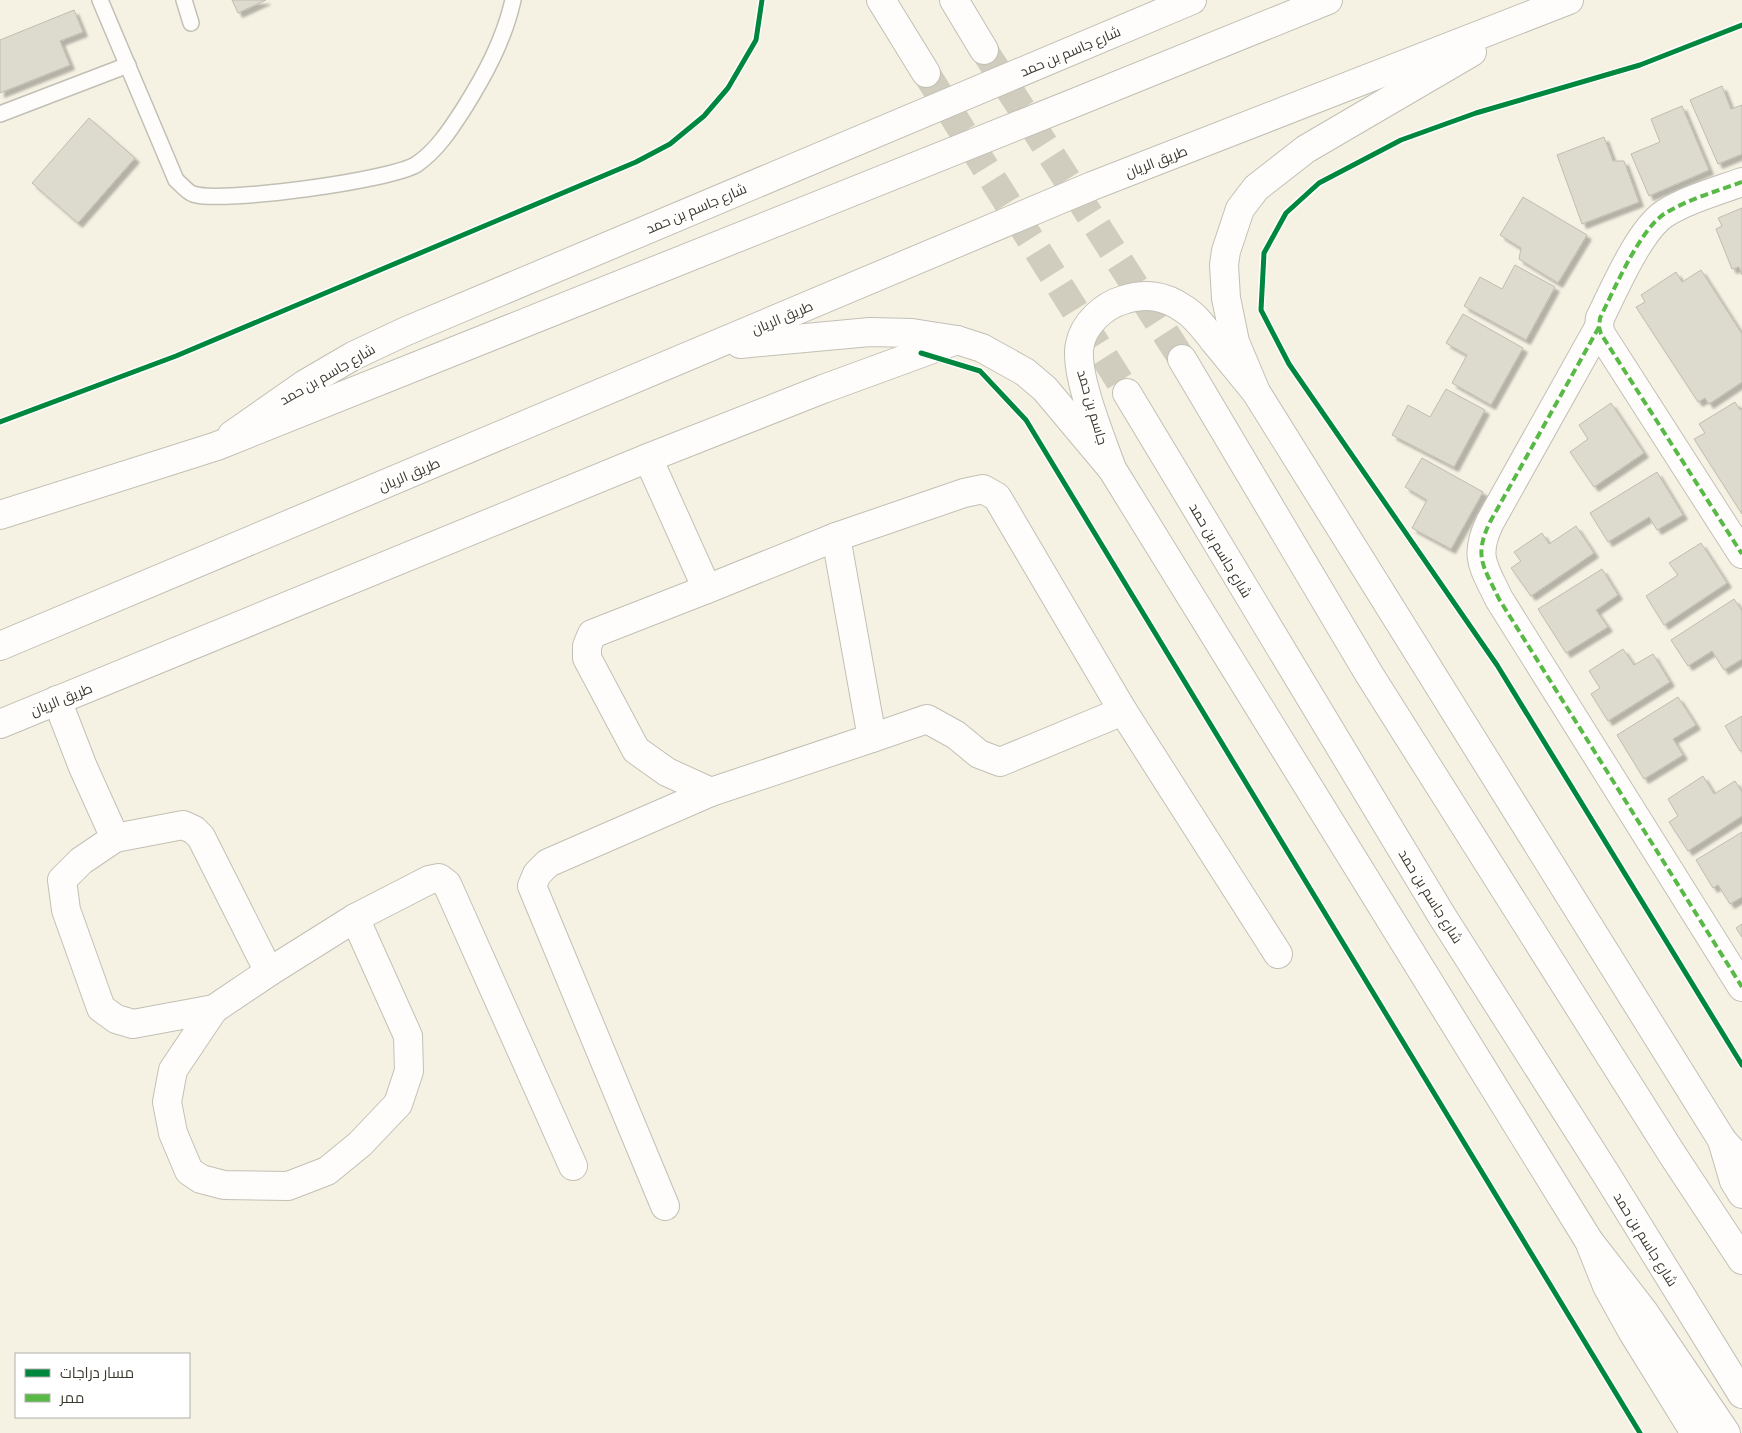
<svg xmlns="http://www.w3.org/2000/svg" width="1742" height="1433" viewBox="0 0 1742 1433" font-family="'Exo 2',Cairo,sans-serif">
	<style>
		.building { fill: #dddbce; stroke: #bfbdb1; filter: url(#shadow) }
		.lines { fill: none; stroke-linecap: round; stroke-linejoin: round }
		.primary-tunnel { stroke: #d0cdbf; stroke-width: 28; stroke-dasharray: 28 14; stroke-linecap: butt }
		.lane-casing { stroke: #c2c0b5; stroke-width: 18 }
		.street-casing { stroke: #c2c0b5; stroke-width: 30 }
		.primary-casing { stroke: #c2c0b5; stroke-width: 30 }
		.highway-casing { stroke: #c2c0b5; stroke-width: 30 }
		.lane { stroke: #fefdfb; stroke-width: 15 }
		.street { stroke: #fefdfb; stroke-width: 28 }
		.primary { stroke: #fefdfb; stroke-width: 28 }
		.highway { stroke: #fefdfb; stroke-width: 28 }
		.quiet { stroke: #58b947; stroke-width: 4; stroke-dasharray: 8 4; stroke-linecap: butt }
		.cycleway-casing { stroke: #fff; stroke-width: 8 }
		.cycleway { stroke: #00873e; stroke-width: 5 }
		.labels { text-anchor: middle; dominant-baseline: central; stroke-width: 4; stroke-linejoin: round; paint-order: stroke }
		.street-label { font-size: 14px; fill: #3b392e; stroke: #fff }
	</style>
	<defs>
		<filter id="shadow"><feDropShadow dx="4.5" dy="4.5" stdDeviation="1" flood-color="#0004"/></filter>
	</defs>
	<rect width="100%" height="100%" fill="#f5f2e3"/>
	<g class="building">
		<polygon points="232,0 266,0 238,13"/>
		<polygon points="74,10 83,32 60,41 70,65 0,93 0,40"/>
		<polygon points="1722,86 1731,109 1742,105 1742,154 1718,164 1690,100"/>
		<polygon points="1682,106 1709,170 1649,196 1631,154 1660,142 1651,119"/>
		<polygon points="89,118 135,158 78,223 32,183"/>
		<polygon points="1604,137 1613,161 1624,161 1639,202 1582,224 1557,155"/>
		<polygon points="1523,197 1587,235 1558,283 1519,259 1521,248 1500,235"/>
		<polygon points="1742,208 1742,275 1739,267 1732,269 1716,229 1722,226 1718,218"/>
		<polygon points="1515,265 1555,287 1526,340 1464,306 1480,277 1502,289"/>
		<polygon points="1701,270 1742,334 1742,382 1709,404 1705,398 1698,402 1636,307 1645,302 1641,295 1676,272 1682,282"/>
		<polygon points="1463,314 1523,348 1491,405 1452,383 1467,355 1446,343"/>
		<polygon points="1446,389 1485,410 1454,467 1392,435 1408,405 1430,417"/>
		<polygon points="1735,402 1740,410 1742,408 1742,514 1694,439 1705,433 1699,424"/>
		<polygon points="1611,403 1644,453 1594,487 1570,452 1588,439 1579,425"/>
		<polygon points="1422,458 1483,492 1451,549 1412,528 1427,500 1405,487"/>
		<polygon points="1657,472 1683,515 1657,530 1649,517 1608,542 1590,513"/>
		<polygon points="1576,526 1594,553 1531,596 1511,568 1521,561 1514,552 1542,533 1549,544"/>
		<polygon points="1701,543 1727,583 1664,625 1646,596 1678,575 1669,563"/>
		<polygon points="1602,569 1618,595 1596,610 1608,627 1566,653 1538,609"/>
		<polygon points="1734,599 1742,611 1742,659 1724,670 1712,651 1688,666 1671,640"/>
		<polygon points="1623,649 1634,665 1653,654 1670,682 1608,721 1591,694 1600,688 1589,671"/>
		<polygon points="1678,697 1696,725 1673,739 1683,755 1644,779 1617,735"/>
		<polygon points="1742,716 1742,750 1740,751 1725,726"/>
		<polygon points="1703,776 1714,794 1735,781 1742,792 1742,816 1688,851 1669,822 1678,816 1668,799"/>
		<polygon points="1742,832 1742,897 1730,904 1718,885 1713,888 1696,860"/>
		<polygon points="1742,924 1742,937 1736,928"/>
	</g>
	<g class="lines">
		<g class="primary-tunnel">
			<polyline points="984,50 1182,359"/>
			<polyline points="926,73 1127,393"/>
		</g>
		<defs>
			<g id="lane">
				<path d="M100,0L176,180C181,184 187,192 193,194C219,204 394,180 417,164C437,150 450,130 463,110C485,75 504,40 513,0"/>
				<polyline points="184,0 191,23"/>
				<polyline points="0,114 128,65"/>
			</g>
			<g id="street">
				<path d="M1742,182C1717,191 1686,200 1664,214C1639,231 1614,290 1600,318L1599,327L1601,334L1742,554"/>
				<path d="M1599,327L1490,522C1473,557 1484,567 1499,599L1742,987"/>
				<polyline points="648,458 707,589 836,537 964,493 983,489 997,497 1123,711 1278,954"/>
				<polyline points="836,537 872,738 927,719 956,735 979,754 1000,762 1123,711"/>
				<polyline points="707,589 592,634 587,646 587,658 636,750 667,772 711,792 872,738"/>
				<polyline points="57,700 83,767 115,838 183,825 194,830 201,837 269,972 355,918 408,1036 409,1071 398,1104 360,1144 327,1171 288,1186 224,1185 201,1179 189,1171 173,1133 167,1102 173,1070 214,1009"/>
				<polyline points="0,724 648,458 823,389 957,340"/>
				<polyline points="115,838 81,861 62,880 66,910 101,1008 116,1019 133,1024 214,1009 269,972"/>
				<polyline points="355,918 429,880 439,878 447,884 573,1166"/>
				<polyline points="665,1206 532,886 537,874 548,863 711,792"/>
				<path d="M1695,1433L1632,1331L1607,1286L1589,1241L1112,469C1102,440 1073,372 1080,344C1084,324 1103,306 1123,300C1146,293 1164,295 1184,309C1197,317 1206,331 1215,342C1229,359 1243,376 1256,392L1722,1140L1739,1159"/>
			</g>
			<g id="primary">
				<polyline points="881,0 926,73"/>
				<polyline points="954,0 984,50"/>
				<polyline points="1182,359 1369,674 1672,1154 1742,1260"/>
				<polyline points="1127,393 1442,916 1606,1174 1742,1394"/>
				<polyline points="232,435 305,384 353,356 404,332 1192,0"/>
				<polyline points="1722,1140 1734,1181 1742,1194"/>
				<polyline points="1589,1241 1644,1312 1726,1433"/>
			</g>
			<g id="highway">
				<polyline points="740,344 870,332 912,333 957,340 982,348 1025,372 1045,389 1112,469"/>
				<polyline points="1256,392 1235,342 1226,298 1224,265 1226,251 1240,209 1256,188 1306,149 1472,52"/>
				<polyline points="0,515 217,446 1074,103 1328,0"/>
				<polyline points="0,646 1092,186 1569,0"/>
			</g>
		</defs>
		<use href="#lane" class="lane-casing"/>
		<use href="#street" class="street-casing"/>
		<use href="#primary" class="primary-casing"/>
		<use href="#highway" class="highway-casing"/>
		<use href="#lane" class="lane"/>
		<use href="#street" class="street"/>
		<use href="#primary" class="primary"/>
		<use href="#highway" class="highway"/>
		<g class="quiet">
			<path d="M1742,182C1717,191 1686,200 1664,214C1639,231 1614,290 1600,318L1599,327L1601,334L1742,554"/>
			<path d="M1599,327L1490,522C1473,557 1484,567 1499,599L1742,987"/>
		</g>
		<defs>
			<g id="cycleway">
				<polyline points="1742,25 1640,65 1476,113 1401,140 1319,183 1286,213 1264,253 1261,310 1289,364 1497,665 1742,1065"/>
				<polyline points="921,353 980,371 1026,420 1640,1433"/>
				<polyline points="0,422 176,356 636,162 670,144 704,116 728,88 756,40 762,0"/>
			</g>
		</defs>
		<use href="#cycleway" class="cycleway-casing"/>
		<use href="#cycleway" class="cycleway"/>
	</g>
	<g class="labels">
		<g class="street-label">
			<text transform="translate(1070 51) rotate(-23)">شارع جاسم بن حمد</text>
			<text transform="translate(1156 161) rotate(-21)">طريق الريان</text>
			<text transform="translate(696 208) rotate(-23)">شارع جاسم بن حمد</text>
			<text transform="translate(782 317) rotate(-23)">طريق الريان</text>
			<text transform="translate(327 374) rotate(-30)">شارع جاسم بن حمد</text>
			<text transform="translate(1093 407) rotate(74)">جاسم بن حمد</text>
			<text transform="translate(409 474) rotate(-23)">طريق الريان</text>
			<text transform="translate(1221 550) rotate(59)">شارع جاسم بن حمد</text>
			<text transform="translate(61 699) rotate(-22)">طريق الريان</text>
			<text transform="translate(1431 896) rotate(58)">شارع جاسم بن حمد</text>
			<text transform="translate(1646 1239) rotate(58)">شارع جاسم بن حمد</text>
		</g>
	</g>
	<rect x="15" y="1353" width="175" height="65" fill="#ffffff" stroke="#b1b0ab"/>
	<rect x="25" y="1369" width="25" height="8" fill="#00873e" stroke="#b1b0ab"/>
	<text x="60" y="1378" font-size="15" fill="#3b392e">مسار دراجات</text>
	<rect x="25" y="1394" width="25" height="8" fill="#58b947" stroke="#b1b0ab"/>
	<text x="60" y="1403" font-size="15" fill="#3b392e">ممر</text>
</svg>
